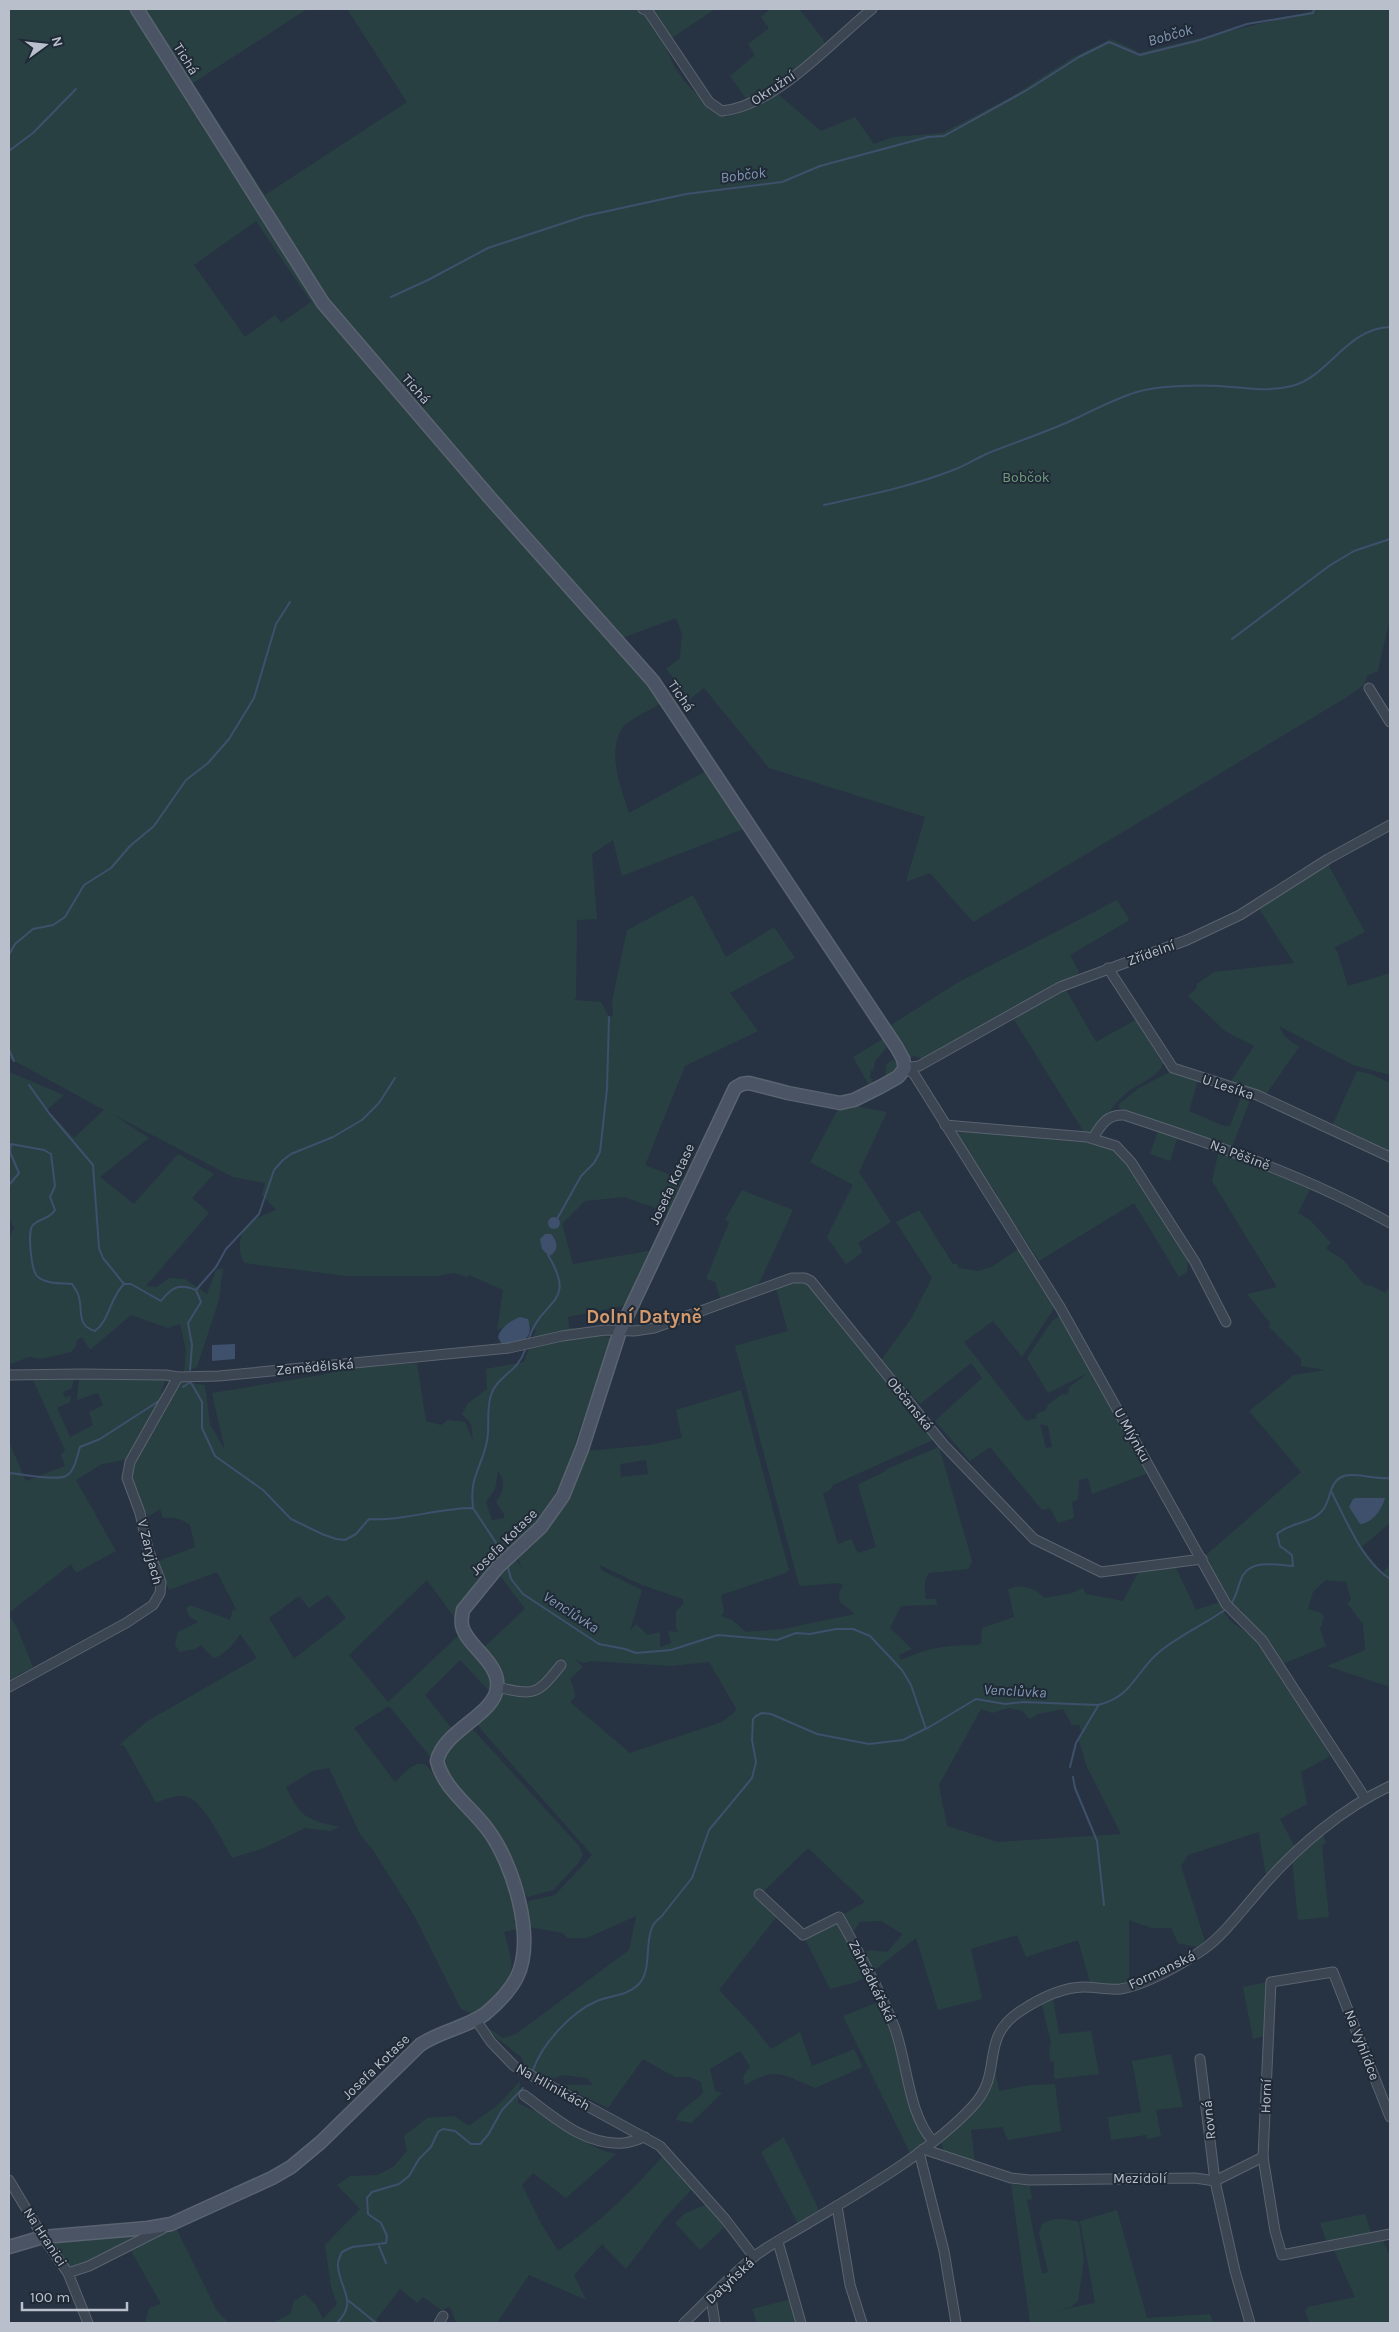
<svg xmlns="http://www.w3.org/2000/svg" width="1399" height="2332" viewBox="0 0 1399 2332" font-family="Karla,sans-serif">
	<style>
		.green { fill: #294043; fill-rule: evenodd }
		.water { fill: #3e506b }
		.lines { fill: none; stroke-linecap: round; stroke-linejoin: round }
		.stream { stroke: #3e506b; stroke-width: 2 }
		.street-casing { stroke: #5a636f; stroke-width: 11 }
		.secondary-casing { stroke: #5a636f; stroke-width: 15 }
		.street { stroke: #3c4552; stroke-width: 9 }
		.secondary { stroke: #4a5465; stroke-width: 12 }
		.labels { text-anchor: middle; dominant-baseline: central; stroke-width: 4; stroke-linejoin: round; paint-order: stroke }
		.street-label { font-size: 14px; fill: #b9c0cc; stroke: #202a37 }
		.park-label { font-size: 14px; fill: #709c7b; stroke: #202a37 }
		.water-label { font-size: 15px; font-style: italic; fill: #8196b2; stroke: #202a37 }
		.district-label { font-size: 19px; font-weight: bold; fill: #d59a6b; stroke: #202a37 }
	</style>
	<rect width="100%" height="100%" fill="#273342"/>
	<g class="green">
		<path d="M9,9H307L193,83L265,195L407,102L347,9H636C659,22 664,47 676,69C686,86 709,107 726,117L747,110L778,94L821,131L855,117L874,144L893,137L942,133L1011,97L1072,58L1111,39L1135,50L1138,53L1312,11V9H1390V618L1378,671L1367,676L1364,685L1347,697L973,922L930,873L906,882L925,817L769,768L704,688L690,699L666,669L680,658L682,634L676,618L617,640L666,701C656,707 629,719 623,727C606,752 621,787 629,813L708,770L746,828L622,876L613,840L592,854L597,919L577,920L576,998L574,1000L601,1002L609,1017L613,1015L612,1001L627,930L693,895L726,957L774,927L795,958L730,993L758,1031L685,1066L645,1165L683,1180L668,1212L624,1197L585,1201L562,1224L573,1264L654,1250L626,1305L568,1317L569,1328H575L576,1331L532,1341L536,1329L532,1330L528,1319C514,1316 510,1326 497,1330L503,1290L469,1275L467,1277L454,1273L436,1276H347L245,1263C241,1258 240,1254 240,1248C239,1221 256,1219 276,1210L262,1195L265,1183L233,1177L112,1114L149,1138L100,1177L134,1204L178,1154L214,1174L192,1198L209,1213L146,1286L157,1287L169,1278L185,1279L207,1294L216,1270L223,1268L219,1300L197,1367L184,1372L186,1350L180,1324L168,1328L131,1315L90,1350L82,1337L77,1340L76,1346L71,1352L41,1359L29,1357L11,1364L9,1362V1237L14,1228L9,1217V1072L64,1095L47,1110L74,1138L104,1110L9,1058ZM256,221L311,302L281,323L275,315L245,337L194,265Z"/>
		<polygon points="650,9 715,9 672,38"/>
		<polygon points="770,9 799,9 823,39 825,44 784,80 750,104 730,76 755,55 748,44 769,28 761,17"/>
		<polygon points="1328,864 1365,932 1334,948 1337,951 1348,986 1390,973 1390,1075 1353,1065 1279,1026 1285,1037 1299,1047 1265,1096 1230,1083 1254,1046 1225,1031 1188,996 1196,989 1197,984 1214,972 1294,963 1258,907"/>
		<polygon points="1117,900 1129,919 1128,921 1070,955 1079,972 1077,978 923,1059 914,1056 908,1059 888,1027 957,983"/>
		<path d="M1065,988L1096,1042L1137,1019L1163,1063C1162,1075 1137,1084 1128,1092C1112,1103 1105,1124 1089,1134H1085L1013,1018Z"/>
		<polygon points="883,1039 886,1048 875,1061 873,1071 871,1070 870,1078 873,1079 870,1087 853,1057"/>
		<polygon points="892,1060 898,1063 896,1072 885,1082 886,1065"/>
		<polygon points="1357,1071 1373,1075 1390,1083 1390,1152 1341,1128 1332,1126"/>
		<polygon points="1170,1072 1198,1080 1189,1111 1224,1126 1230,1126 1242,1094 1251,1097 1232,1147 1119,1108 1119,1104 1139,1088"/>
		<polygon points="849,1105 887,1112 859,1172 891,1222 858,1243 863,1252 846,1264 827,1237 853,1185 810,1162 839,1107"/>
		<polygon points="959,1131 1094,1143 1113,1149 1126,1161 1188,1260 1187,1272 1179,1277 1134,1203 1039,1261 997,1197 996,1192 984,1177 957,1134"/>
		<polygon points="1158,1131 1178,1136 1170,1161 1150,1154"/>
		<path d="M1219,1150L1311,1187L1298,1213L1310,1220L1331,1243L1326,1248C1332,1254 1342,1257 1346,1263C1352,1271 1358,1278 1365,1285L1372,1286L1386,1293L1390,1284V1523L1362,1547L1382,1573L1390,1565V1687L1327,1666L1365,1650L1363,1624L1347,1603L1351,1600L1346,1582L1326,1580L1313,1592L1308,1609L1321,1613L1324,1618L1320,1629L1326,1646L1283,1664L1246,1618L1240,1608L1237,1614L1229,1606L1205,1556L1301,1472L1249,1411L1294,1375L1325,1370L1301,1366V1359L1269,1327L1270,1323L1247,1294L1277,1287L1212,1181Z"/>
		<polygon points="742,1190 793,1210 755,1292 721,1300 715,1282 706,1279 729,1222 725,1220"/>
		<path d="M919,1210L953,1264H957L959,1268L978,1271L992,1267L1018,1249L1055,1307L1022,1357L993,1321L964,1342L1026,1421L1037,1418L1036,1414L1046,1410L1048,1405L1062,1394L1066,1395L1069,1392L1068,1388L1088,1373L1048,1393L1027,1358L1052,1321L1062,1314L1090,1371L1147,1471L1146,1474L1092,1494L1088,1478L1079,1480L1078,1499L1072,1502L1074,1518L1058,1523L1050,1508L1042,1510L990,1447L970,1461L935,1421L982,1378L971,1363L920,1404L881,1360L911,1319L932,1278L896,1222ZM1040,1424L1048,1426L1052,1447L1046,1448Z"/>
		<path d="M804,1281L935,1439L833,1485L830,1490L823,1494L838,1544L851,1539L858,1553L876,1547L858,1485L859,1484L884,1472L887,1469L939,1447L969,1550L972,1562L968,1569L929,1573C923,1581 925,1589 926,1599H936L937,1605L901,1606L890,1628L912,1649L899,1655L901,1660C933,1646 943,1646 978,1645L981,1643L982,1628L1014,1617L1008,1589C1024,1584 1033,1587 1045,1598L1072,1593L1083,1588L1086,1594L1123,1601L1138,1573L1175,1566L1196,1610L1220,1602C1225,1623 1243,1627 1256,1641C1285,1676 1307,1717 1330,1756L1301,1772L1307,1804L1280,1819L1296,1849L1266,1876L1259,1832L1188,1855L1181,1866L1205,1941L1197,1947L1178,1943L1171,1928H1152L1129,1920V1984L1091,1986L1078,1940L1026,1957L1017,1935L971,1949L982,1999L938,2010L916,1938L871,1973L862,1954L870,1950L887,1952L903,1934L881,1921L860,1922L853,1932L842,1915L865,1902L808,1848L758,1897L777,1916L719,1990L754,2027L771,2049L800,2032L812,2066L854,2049L863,2067L815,2088C783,2075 777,2066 745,2085L743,2077L750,2066L740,2051L710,2069L715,2091L722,2093L691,2123L676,2120L679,2113L703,2093L701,2082L690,2077H675L643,2059L608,2108L567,2088L565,2085H593L587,2078L562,2075L550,2080L525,2067L521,2057L493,2035L488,2028L503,2038L516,2034L629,1950L636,1916L587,1938H567L563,1933L529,1927L525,1907L529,1901L555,1895L592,1855L477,1725L476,1720L499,1698L483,1648L525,1609L498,1573L515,1558L524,1571L518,1559L522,1553L533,1545L551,1521L587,1451L650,1445L682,1438L676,1410L741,1390L789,1570L786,1573L721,1595L724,1612L721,1616L732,1620L746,1632L783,1629L855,1614L840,1602L839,1593L843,1585L837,1583L804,1586L799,1585L735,1346L788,1331L776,1289L794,1282ZM646,1460L648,1474L621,1477L620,1464ZM600,1565L642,1585L683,1599V1604L676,1611V1628L678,1632L668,1631L671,1643L660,1647V1632L648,1635L636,1624L630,1631L642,1590L601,1570ZM575,1659L583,1663L592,1661L671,1666L709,1662L737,1710L722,1722L630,1753L570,1702L575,1697L574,1688L570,1679L583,1667ZM1009,1708L1022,1711L1030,1719L1038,1714L1063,1709L1072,1725H1079L1083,1735L1078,1739L1087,1767L1121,1834L998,1842L947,1826L939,1785L981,1709L992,1713Z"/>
		<path d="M602,1335L609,1337L611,1341L576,1440L572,1459L556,1492L525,1537L498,1556L502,1559L457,1617H454L427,1580L349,1655L388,1702L460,1634L490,1672L492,1694L460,1660L425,1695L453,1730L436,1747L432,1759L389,1706L354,1728L395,1782C403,1775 414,1759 426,1765L488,1838C503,1864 511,1890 516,1919L513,1922L517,1924L518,1929L504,1932C513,1962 518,1979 492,2001C485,2006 480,2011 471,2013L461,2009L415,1917L373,1850L360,1834L329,1768L313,1771L286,1787C300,1818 308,1820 340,1827L330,1831L305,1828L264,1848L232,1858C223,1843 206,1806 190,1798C179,1793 166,1799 156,1803L125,1747L122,1745L118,1746L146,1722L257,1658L240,1634C235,1643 224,1655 214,1658L209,1654L201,1645L195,1649L179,1652L175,1644L178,1632L198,1622L189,1616L186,1608L190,1605L230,1620L233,1609L237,1611L217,1572L169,1590L156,1562L195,1547L190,1525C181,1519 174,1516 163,1518L160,1509L149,1516L142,1509V1500H140L133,1486L132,1469L181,1382L205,1385L210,1424L225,1450L212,1393L321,1375L356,1367L417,1363L426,1421L441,1425L448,1420L465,1422L473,1441L471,1424L462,1414L468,1403L487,1389L486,1369L524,1362L528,1349L565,1340ZM498,1471C506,1483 504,1491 496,1502L504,1514V1518L492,1520L486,1502L495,1489ZM328,1595L346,1618L294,1659L269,1618L299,1596L309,1608Z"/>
		<polygon points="75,1377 71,1389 63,1392 65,1398 71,1395 70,1402 57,1408 70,1437 93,1425 89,1412 103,1405 98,1393 77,1400 79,1377 165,1380 161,1393 164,1396 129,1459 102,1464 76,1480 116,1551 76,1573 71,1564 9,1613 9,1442 26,1481 65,1466 61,1455 65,1450 32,1378"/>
		<polygon points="9,1614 18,1630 33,1667 9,1680"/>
		<polygon points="469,1725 579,1846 583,1854 578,1864 553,1890 528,1897 520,1890 450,1781 442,1759 448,1745"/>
		<polygon points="1323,1834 1326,1843 1322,1845 1329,1917 1298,1920 1292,1860"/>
		<polygon points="839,1917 868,1975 857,1982 830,1989 803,1935"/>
		<polygon points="1268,1982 1263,2036 1253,2039 1243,1987"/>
		<polygon points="1053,1999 1059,2034 1091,2031 1099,2074 1054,2079 1054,2062 1050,2060 1049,2050 1051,2043 1042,2005"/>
		<polygon points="881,2001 927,2140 910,2153 843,2016"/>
		<polygon points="1171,2054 1183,2107 1156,2110 1161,2136 1148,2139 1146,2135 1111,2140 1108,2117 1141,2112 1132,2061"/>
		<path d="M995,2069L999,2091L1031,2085L1055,2084L1061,2131L1008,2140L1002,2127L971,2130L975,2163L944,2151L940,2139C961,2119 989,2100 995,2069Z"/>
		<path d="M520,2081L518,2103C526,2108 532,2109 540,2113C568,2125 582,2147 616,2154L566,2198L533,2173L522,2185L542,2225L558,2251C597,2225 632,2191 663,2156L670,2155L693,2188L665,2218L626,2269L602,2244L574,2275L586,2300L529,2275L497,2323H458L455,2320L450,2307L441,2310L423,2297L417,2303L400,2289L376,2320L380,2323H272L290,2314L294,2301L305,2294L316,2305L323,2319L337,2304L331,2287L325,2245L360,2209L337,2185L350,2176L378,2175L394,2166L407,2151L404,2136L427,2118L454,2116L469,2126L499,2104Z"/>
		<polygon points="784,2137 819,2210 798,2224 761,2152"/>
		<path d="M1011,2184L1030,2186L1032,2199L1027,2200L1042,2274L1048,2272L1039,2234L1041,2226C1049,2216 1068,2219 1079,2222L1084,2260L1078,2301L1071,2307L1055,2311L1095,2303L1080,2221L1117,2210L1147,2318L1210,2314L1213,2323H1030Z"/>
		<polygon points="709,2203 727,2225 700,2250 675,2223 684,2214"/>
		<polygon points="1365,2214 1372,2235 1327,2243 1320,2223"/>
		<polygon points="176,2228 217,2311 229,2323 145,2323 149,2308 161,2304 129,2247"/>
		<polygon points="152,2230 89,2263 73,2268 63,2260 54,2243 54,2241"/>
		<polygon points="1382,2238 1390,2257 1390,2323 1310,2323 1305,2311 1308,2307 1355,2297 1333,2248"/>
		<polygon points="791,2299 798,2323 757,2323 752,2309"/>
	</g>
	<g class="water">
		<circle cx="554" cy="1223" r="6"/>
		<path d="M545,1234H551C558,1242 559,1251 549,1256L542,1249L540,1239Z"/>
		<path d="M520,1317L528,1319C536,1342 517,1344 501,1343L498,1337C500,1328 511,1320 520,1317Z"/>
		<polygon points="235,1344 235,1359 212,1361 212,1345"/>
		<path d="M1356,1498H1385C1382,1509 1373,1523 1360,1524L1349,1507L1353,1499Z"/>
	</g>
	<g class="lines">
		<g class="stream">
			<polyline points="9,151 33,133 76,89"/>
			<polyline points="391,297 428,280 488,248 585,216 686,194 782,182 820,166 928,137 944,136 1027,90 1079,57 1109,42 1140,55 1200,40 1247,24 1313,13 1314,9"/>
			<path d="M824,505C869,495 913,486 956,469C966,465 976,459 986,454C1018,441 1051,431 1081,416C1100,407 1117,398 1137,392C1163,385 1193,385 1220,386C1244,388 1268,392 1292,386C1328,377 1347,328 1390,327"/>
			<polyline points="1232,639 1329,566 1354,551 1390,539"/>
			<polyline points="9,955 15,944 33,929 53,925 65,917 84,885 111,868 130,846 154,826 186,780 208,763 229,739 254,698 276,624 290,602"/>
			<polyline points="9,1050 14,1061"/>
			<polyline points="29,1085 49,1113 93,1165 99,1248 103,1258 124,1284"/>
			<path d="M9,1185L19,1173L10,1152L11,1144L44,1150L51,1154L55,1186L50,1197L55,1210C50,1219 40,1218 33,1225C27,1230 31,1272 38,1277C46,1284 62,1283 72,1284C74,1287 77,1291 78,1294C84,1310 75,1325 95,1331C110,1320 110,1297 124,1284H131L161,1301C172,1287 179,1283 196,1290L201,1302L188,1323L192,1345L190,1370"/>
			<polyline points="557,1219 581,1176 594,1163 600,1152 607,1089 609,1017"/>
			<polyline points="196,1290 216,1267 226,1249 259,1214 274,1170 283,1160 291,1154 333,1137 362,1120 379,1103 395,1078"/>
			<path d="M529,1338C542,1298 578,1305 548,1255"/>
			<path d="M190,1381L202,1402V1428L215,1456L263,1490L291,1519L322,1534L336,1539L345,1540L356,1534L369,1519C405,1521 437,1508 473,1508L504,1555"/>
			<polyline points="183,1387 189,1383"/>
			<path d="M9,1473C22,1474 54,1481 66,1476C75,1471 77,1456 80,1447L100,1439L162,1399"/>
			<path d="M1331,1491C1347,1521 1361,1560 1390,1579"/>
			<path d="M473,1507C469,1477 482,1467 487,1441C490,1426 486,1409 491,1395C497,1376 518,1372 525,1350"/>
			<path d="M507,1564L511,1579L523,1594L599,1644L625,1649L636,1653L671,1650L718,1635L777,1640L796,1633L810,1634L836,1629H853L870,1636L902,1670L911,1685L926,1729L976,1699L1005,1704L1023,1702L1098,1705C1132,1697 1135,1673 1158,1653C1179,1635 1204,1625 1226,1609"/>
			<path d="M1231,1604C1238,1594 1238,1584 1243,1575C1253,1559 1278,1565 1293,1566L1292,1555L1280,1546L1277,1534C1290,1522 1311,1524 1322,1511C1332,1500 1328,1481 1344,1476C1354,1472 1376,1480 1390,1478"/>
			<polyline points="1070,1767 1076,1743 1098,1706"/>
			<polyline points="1073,1777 1075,1788 1097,1841 1104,1905"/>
			<path d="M533,2070C542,2044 571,2012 597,2001C612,1995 627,1996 639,1984C655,1966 640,1930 661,1917L692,1878L709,1830L752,1778L756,1762L752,1740L753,1719L756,1716L762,1713L771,1714L817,1734L869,1744L903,1740L925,1729"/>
			<polyline points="379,2246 386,2263"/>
			<polyline points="349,2301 376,2323"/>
			<polyline points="170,2323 177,2323"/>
			<polyline points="306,2323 310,2323"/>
			<path d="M337,2323C358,2301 341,2292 338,2267C337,2262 340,2256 342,2252L352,2247L386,2243L387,2236L381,2223L368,2214L367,2198L372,2192L399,2184L409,2176L419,2159L431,2147L438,2132L443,2129L455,2131L471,2144H480L488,2135L502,2110L523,2088"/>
		</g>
		<defs>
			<g id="street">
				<path d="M643,9L648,11L709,102L722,111C777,105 830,43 872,9"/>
				<polyline points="1369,688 1390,722"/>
				<polyline points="1108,968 1173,1068 1257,1095 1390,1157"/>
				<polyline points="905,1068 914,1074 1060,1307 1226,1604 1262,1640 1365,1798"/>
				<polyline points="905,1068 919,1066 1060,987 1187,940 1240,915 1328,859 1390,825"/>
				<polyline points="945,1125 1087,1137 1116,1146 1131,1162 1195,1262 1226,1322"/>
				<path d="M1093,1138C1101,1125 1107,1114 1124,1115C1215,1145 1307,1176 1390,1223"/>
				<polyline points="9,1375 81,1374 166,1375 178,1377 219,1376 509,1348 562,1336 605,1330 634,1331 654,1328 792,1278 805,1278 811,1281 943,1444 1034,1539 1101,1572 1202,1559"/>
				<polyline points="9,1687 126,1623 153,1605 160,1593 161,1582 148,1549 140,1513 127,1478 130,1462 178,1377"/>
				<path d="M497,1687C535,1696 537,1695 561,1665"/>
				<path d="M759,1894L803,1935L839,1917C859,1953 879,1988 894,2026C907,2059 908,2115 933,2141"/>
				<polyline points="476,2020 491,2042 514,2066 660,2146 725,2219 754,2257"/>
				<polyline points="1200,2059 1215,2181 1263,2157 1271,1982 1333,1972 1390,2117"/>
				<path d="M524,2095C553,2116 584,2146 623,2143C630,2143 638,2139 645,2137"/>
				<polyline points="923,2149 1011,2178 1029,2180 1195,2178 1215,2181 1235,2271 1250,2323"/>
				<polyline points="919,2152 944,2251 956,2323"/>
				<polyline points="1263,2157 1275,2231 1282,2255 1390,2234"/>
				<polyline points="9,2180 43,2237 68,2273 88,2323"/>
				<polyline points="837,2206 850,2285 862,2323"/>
				<polyline points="778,2242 801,2323"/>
				<polyline points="68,2273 89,2266 162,2229"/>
				<polyline points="711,2298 715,2323"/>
				<polyline points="439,2323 443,2316"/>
				<path d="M684,2323C707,2301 730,2276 755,2256C772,2243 792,2233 810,2222C863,2190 930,2152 972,2107C1005,2073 978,2040 1019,2012C1037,2000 1062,1987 1084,1987C1096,1987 1108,1990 1120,1989C1144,1986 1184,1963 1204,1949C1225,1934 1246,1905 1264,1885C1298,1846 1343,1808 1390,1786"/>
			</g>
			<path id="secondary" d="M9,2247L43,2237L148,2228L171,2224L272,2178L291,2167L321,2142L420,2045C440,2031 465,2028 485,2014C497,2004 510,1991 517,1977C536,1938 513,1863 488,1830C472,1808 443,1788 437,1761C443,1731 494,1715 497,1688C501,1663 465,1645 462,1625C461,1620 462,1615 463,1610L498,1567L541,1527L563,1496L582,1449L620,1331L735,1088L742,1084L749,1083L788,1093L840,1103L854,1100L880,1087L898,1077L905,1068L903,1059L897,1048L653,681L491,499L323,303L137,9"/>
		</defs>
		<use href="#street" class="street-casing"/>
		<use href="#secondary" class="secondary-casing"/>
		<use href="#street" class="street"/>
		<use href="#secondary" class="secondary"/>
	</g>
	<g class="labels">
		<g class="street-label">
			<text transform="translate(186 59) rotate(58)">Tichá</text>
			<text transform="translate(773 88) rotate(-34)">Okružní</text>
			<text transform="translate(416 389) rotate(49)">Tichá</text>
			<text transform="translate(681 696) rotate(56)">Tichá</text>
			<text transform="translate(1151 953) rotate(-20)">Zřídelní</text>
			<text transform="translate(1228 1087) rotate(18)">U Lesíka</text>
			<text transform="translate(1240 1155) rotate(21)">Na Pěšině</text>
			<text transform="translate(672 1184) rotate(-65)">Josefa Kotase</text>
			<text transform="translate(315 1367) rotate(-5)">Zemědělská</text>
			<text transform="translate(910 1404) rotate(51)">Občanská</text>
			<text transform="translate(1132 1435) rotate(61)">U Mlýnku</text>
			<text transform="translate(504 1542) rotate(-45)">Josefa Kotase</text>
			<text transform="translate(150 1552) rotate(76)">V Zaryjach</text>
			<text transform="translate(1162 1970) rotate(-25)">Formanská</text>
			<text transform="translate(872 1981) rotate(64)">Zahrádkářská</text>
			<text transform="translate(1362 2045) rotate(69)">Na Vyhlídce</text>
			<text transform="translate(376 2067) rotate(-44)">Josefa Kotase</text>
			<text transform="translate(553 2087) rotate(29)">Na Hlinikách</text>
			<text transform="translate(1266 2096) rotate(-88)">Horní</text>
			<text transform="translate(1209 2120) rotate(-96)">Rovná</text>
			<text x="1140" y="2178">Mezidolí</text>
			<text transform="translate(45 2237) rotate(57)">Na Hranici</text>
			<text transform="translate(730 2281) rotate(-43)">Datyňská</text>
		</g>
		<g class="park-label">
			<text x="1026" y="477">Bobčok</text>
		</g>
		<g class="water-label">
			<text transform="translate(1170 35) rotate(-16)">Bobčok</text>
			<text transform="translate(743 175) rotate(-7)">Bobčok</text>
			<text transform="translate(571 1612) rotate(33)">Venclůvka</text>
			<text transform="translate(1015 1691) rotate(3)">Venclůvka</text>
		</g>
		<g class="district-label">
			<text x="644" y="1317">Dolní Datyně</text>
		</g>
	</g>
	<rect width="1399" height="2332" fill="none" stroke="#b9c0cc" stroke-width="20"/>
	<g transform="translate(45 45) rotate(75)" stroke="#202a37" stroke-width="4" paint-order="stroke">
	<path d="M0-4L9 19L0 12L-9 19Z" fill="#b9c0cc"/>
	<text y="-8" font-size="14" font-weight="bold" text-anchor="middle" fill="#b9c0cc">N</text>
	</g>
	<path d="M22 2302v8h105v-8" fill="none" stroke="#b9c0cc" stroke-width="2.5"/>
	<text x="30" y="2302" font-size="15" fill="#b9c0cc" stroke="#202a37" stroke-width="4" paint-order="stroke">100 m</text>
</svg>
